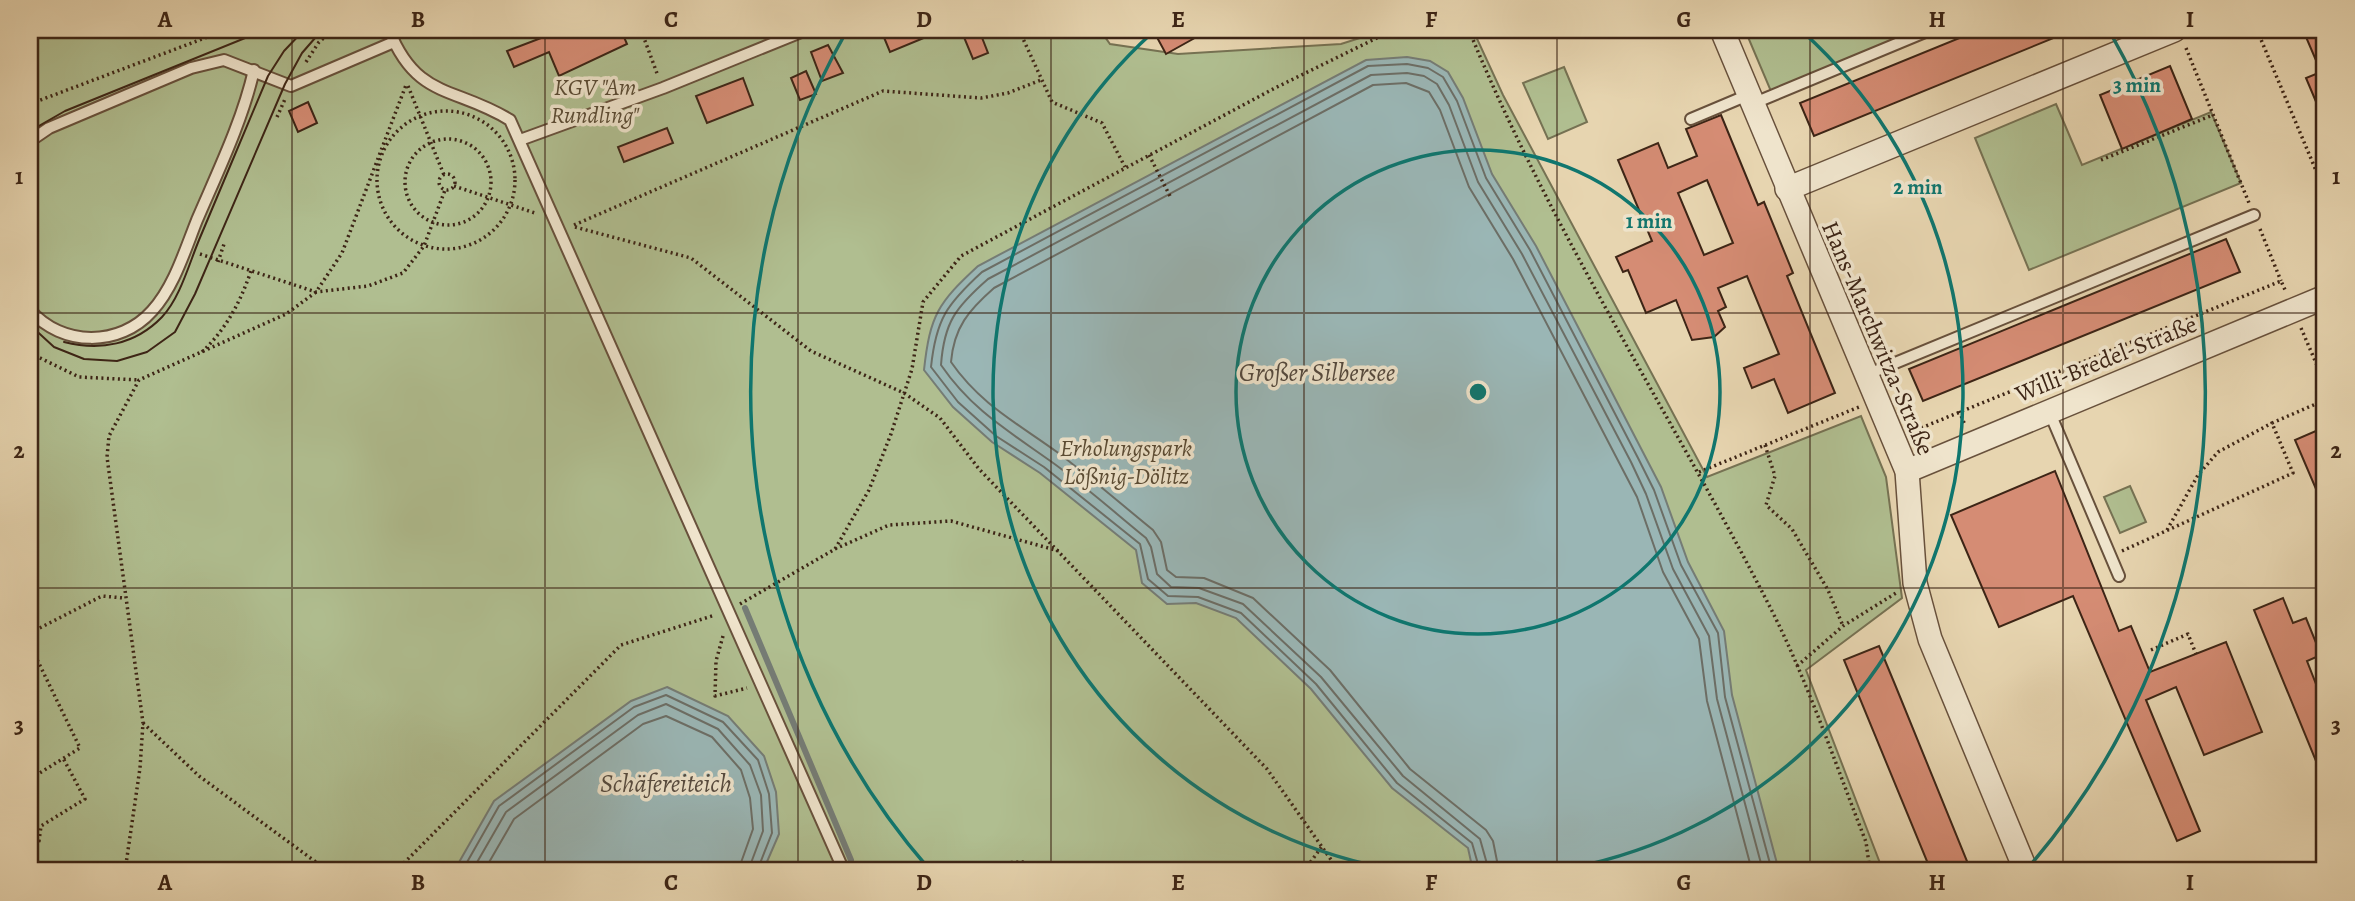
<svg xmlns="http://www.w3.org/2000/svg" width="2355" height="901" viewBox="0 0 2355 901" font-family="Alegreya,serif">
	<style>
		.green { fill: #b0be90; stroke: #767253; stroke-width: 2 }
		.water { fill: #9ab6b5; stroke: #757c75; stroke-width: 2 }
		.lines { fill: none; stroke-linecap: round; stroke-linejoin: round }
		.shore { stroke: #6c6e66; stroke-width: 2 }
		.stream { stroke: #757c75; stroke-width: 6 }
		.building { fill: #d58c74; stroke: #3d2516; stroke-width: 2; fill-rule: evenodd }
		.service-casing { stroke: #68513c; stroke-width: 14 }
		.minor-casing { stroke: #68513c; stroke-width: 26 }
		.path { stroke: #3d2516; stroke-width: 3.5; stroke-dasharray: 2 3.5; stroke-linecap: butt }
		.service { stroke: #efe4cc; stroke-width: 10 }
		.minor { stroke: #efe4cc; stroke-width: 23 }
		.tram { stroke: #3d2516; stroke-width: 2 }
		.grid { fill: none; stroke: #3d2516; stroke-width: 2; stroke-opacity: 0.55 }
		.ring { fill: none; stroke: #0f766e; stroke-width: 3.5 }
		.labels { text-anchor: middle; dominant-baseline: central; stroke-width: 7; stroke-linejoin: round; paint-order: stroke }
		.park-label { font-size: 24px; font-style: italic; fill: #5a4b34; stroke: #efe4cc }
		.street-label { font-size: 24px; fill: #3d2516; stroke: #efe4cc }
		.water-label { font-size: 26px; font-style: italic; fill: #54493e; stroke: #efe4cc }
		.centre { fill: #0f766e; stroke: #efe4cc; stroke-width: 3.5 }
		.ring-label { font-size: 21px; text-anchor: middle; font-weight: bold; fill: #0f766e; stroke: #efe4cc; stroke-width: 7; stroke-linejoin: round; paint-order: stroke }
		.neatline { fill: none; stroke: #3d2516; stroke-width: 2.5 }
		.grid-label { font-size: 23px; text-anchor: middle; font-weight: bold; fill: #3d2516 }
	</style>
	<rect width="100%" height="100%" fill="#e7d5b0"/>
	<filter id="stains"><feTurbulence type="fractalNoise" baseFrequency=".00286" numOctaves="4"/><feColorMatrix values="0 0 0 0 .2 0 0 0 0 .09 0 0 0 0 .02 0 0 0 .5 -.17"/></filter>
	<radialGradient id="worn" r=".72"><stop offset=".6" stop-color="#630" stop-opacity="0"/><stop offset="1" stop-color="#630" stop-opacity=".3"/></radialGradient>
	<g class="green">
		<polygon points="30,30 1100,30 1110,44 1178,54 1341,44 1385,30 1473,30 1503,95 1707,477 1861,416 1886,477 1902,598 1806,670 1883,871 30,871"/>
		<polygon points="1745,30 1930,30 1773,96"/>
		<polygon points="1564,67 1587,122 1548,139 1523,83"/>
		<polygon points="2056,104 2082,165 2211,112 2241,183 2029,270 1975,138"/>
		<polygon points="2130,486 2146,522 2120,533 2104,497"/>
	</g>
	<g class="water">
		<path d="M1407,57L1430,61L1448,72L1463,98L1492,174L1536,246L1661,487L1688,562L1724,631L1732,695L1779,871H1473L1468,848L1392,788L1311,689L1236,618L1196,603L1167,604L1142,583L1136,550L1040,473L992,442L953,407L924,370C930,315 938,303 978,266L1366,60Z"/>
		<polygon points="667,687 728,716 764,756 776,792 779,834 763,871 454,871 494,801 631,701"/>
	</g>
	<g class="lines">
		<g class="shore">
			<polyline points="462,871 499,806 634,707 666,695 723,722 758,760 769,794 772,833 757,871"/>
			<polyline points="472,871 506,812 638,715 666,704 718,729 750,765 761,795 763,831 748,871"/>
			<polyline points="484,871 514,819 643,724 666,716 712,737 741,770 750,798 753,829 738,871"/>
			<path d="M1480,871L1472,843L1397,783L1316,684L1241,613L1198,597L1168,596L1148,579L1140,544L1044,467L996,436L958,402L931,367C936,319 947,304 982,272L1368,66L1407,64L1428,68L1443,77L1457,101L1486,178L1530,250L1638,458L1654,490L1681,565L1718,633L1725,697L1772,871"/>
			<path d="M1489,871L1480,839L1403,776L1321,677L1243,604L1199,588L1171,587L1157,574L1151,547L1146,538C1114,512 1083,484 1049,460C1007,430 971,409 941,365C944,322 956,307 988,279L1371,75L1407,73L1424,76L1437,84L1449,105L1478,182L1522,254L1631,462L1646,494L1673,569L1709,636L1717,699L1763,871"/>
			<path d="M1499,871L1493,841L1486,830L1410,769L1330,670L1253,598L1204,578L1176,577L1167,570L1161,542L1153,530C1121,504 1090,477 1057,452C1017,423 980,404 951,362C954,327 969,310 994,288L1373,85L1406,83L1429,92L1440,110L1469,187L1513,259L1637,497L1663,572L1699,639L1707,701L1752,871"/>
		</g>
		<polyline class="stream" points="745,608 851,860"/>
	</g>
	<g class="building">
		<polygon points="562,30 621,30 627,44 559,76 549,52 514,67 507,51"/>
		<polygon points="895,30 943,30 890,52 883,35"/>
		<polygon points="961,30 979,30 988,53 973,59"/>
		<polygon points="1153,30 1209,30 1166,54"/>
		<polygon points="1979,30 2073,30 1814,136 1800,103"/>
		<polygon points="2303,30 2325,30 2325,123 2306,78 2321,72"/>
		<polygon points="828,45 843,73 822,81 811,52"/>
		<polygon points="2170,66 2192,119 2122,149 2100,95"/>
		<polygon points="806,71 816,94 800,100 791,78"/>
		<polygon points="743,78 753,105 707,123 696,96"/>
		<polygon points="308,102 317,123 298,132 289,111"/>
		<path d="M1721,115L1758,205L1764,202L1793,273L1787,276L1835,393L1788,413L1774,379L1752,388L1744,368L1779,354L1747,276L1718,288L1726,307L1718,311L1725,327L1714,337L1692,340L1676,300L1646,313L1628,270L1623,272L1616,257L1652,241L1618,160L1658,143L1668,168L1697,156L1686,129ZM1707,180L1733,243L1704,255L1678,193Z"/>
		<polygon points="667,128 673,143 624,162 618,147"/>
		<polygon points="2226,239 2240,272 1923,401 1909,369"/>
		<polygon points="2325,427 2325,510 2295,440"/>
		<polygon points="2055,471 2119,631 2131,626 2150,672 2226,642 2262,732 2204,755 2176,687 2146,700 2200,831 2177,841 2073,596 1999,627 1951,515"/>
		<polygon points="2283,598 2293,623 2306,618 2321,655 2307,661 2325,707 2325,783 2254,610"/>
		<polygon points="1879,646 1896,687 1971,871 1931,871 1844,660"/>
	</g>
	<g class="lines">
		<defs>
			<g id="service">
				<path d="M389,30C417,100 455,86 510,120L844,871"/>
				<polyline points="1752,104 1930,30"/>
				<polyline points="1691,119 1748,95"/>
				<polyline points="520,140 663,88 806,30"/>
				<polyline points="30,141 49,128 191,68 224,60 291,86 394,42"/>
				<path d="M30,310C62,347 120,347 152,311C174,287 185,250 197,220C218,171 242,122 254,70"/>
				<polyline points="1866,375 2254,215"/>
				<polyline points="2049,411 2119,576"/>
			</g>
			<g id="minor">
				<polyline points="1722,30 1907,471 1915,583 1930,639 2026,871"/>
				<polyline points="1787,189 2174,30"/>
				<polyline points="1907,471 2325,297"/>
			</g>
		</defs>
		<use href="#service" class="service-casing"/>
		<use href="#minor" class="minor-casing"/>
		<g class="path">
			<polyline points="641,30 658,76"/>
			<polyline points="1019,30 1052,102 1102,123 1125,167"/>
			<path d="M1469,30C1551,231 1671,414 1770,607C1808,682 1835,763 1866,842L1870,871"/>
			<polyline points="2257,30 2325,192"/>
			<polyline points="2186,48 2249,203"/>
			<polyline points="306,62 319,42 333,30"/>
			<polyline points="408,86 444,175"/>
			<polyline points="30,104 226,30"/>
			<circle cx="446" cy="180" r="69"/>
			<polyline points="277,117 285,99"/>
			<circle cx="448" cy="182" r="43"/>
			<polyline points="1149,155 1171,198"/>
			<polyline points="2101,160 2213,115"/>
			<circle cx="447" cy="182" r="8"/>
			<polyline points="454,186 535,213"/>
			<polyline points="574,225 883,91 981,98 1008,93 1041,80"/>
			<polyline points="575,227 691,258 811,351 904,393 940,418 979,469 1267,769 1339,871"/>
			<polyline points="2260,229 2281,281"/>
			<polyline points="200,254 316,292 368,286 403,273 424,246 445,190"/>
			<polyline points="218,262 224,244"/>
			<polyline points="2301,328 2325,384"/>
			<path d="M202,352C226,329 240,303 251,271"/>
			<polyline points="30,353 79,377 139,380"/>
			<polyline points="1959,411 1965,425"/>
			<polyline points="1911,432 2281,281 2286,292"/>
			<polyline points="1765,445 1775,476 1766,505 1792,529 1828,590 1843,626"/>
			<polyline points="1699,472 1859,407"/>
			<polyline points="2167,530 2198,475 2218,452 2272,423"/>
			<polyline points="835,549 889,525 951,521 1059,551"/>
			<polyline points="2122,551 2293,473 2272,423 2325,400"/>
			<polyline points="740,604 835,549 869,490 891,434 912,369 923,302 961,256 1275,88 1393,30"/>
			<polyline points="30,633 102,596 124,598"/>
			<polyline points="723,636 716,661 715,696 747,688"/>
			<polyline points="30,645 80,748 30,779"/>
			<polyline points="2151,650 2188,634 2196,654"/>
			<polyline points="1797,666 1843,626 1896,593"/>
			<polyline points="143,723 199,776 328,871"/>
			<polyline points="30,848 39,841 41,826 85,799 63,758"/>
			<polyline points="857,870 1022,862 1099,871"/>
			<polyline points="125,871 140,768 143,723 107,457 109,436 139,380 286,314 316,292 342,253 406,85"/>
			<polyline points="396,871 621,645 715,615"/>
			<polyline points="1304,871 1323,845"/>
		</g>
		<use href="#service" class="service"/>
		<use href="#minor" class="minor"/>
		<g class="tram">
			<polyline points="30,131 65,111 265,30"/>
			<polyline points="30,325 54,347 84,359 117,361 147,352 175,332 195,294 285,84 302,53 322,30"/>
			<path d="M64,342C100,351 135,345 162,317C180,298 189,264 199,240C222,185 245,131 268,76L284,51L304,30"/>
		</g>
	</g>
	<path class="grid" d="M292,30V871M545,30V871M798,30V871M1051,30V871M1304,30V871M1557,30V871M1810,30V871M2063,30V871M30,313H2325M30,588H2325"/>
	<g class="ring">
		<circle cx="1478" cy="392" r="242"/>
		<path d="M1402 871A485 485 0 0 1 1153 32M1803 32A485 485 0 0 1 1554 871"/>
		<path d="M929 869A727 727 0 0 1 845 34M2111 34A727 727 0 0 1 2027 869"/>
	</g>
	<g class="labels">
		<g class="park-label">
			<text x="595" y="87">KGV "Am<tspan x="595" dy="28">Rundling"</tspan></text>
			<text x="1126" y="448">Erholungspark<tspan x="1126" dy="28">Lößnig-Dölitz</tspan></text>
		</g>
		<g class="street-label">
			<text transform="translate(1878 338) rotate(67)">Hans-Marchwitza-Straße</text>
			<text transform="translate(2106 359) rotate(-22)">Willi-Bredel-Straße</text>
		</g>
		<g class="water-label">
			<text x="1317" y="372">Großer Silbersee</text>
			<text x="666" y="783">Schäfereiteich</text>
		</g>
	</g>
	<circle cx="1478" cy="392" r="10" class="centre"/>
	<g class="ring-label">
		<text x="2137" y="92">3 min</text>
		<text x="1918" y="194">2 min</text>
		<text x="1649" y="228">1 min</text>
	</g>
	<rect width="2355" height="901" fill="none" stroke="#e7d5b0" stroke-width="77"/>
	<rect x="38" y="38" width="2278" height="824" class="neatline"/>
	<g class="grid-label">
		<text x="165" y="27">A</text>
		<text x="418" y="27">B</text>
		<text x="671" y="27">C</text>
		<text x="924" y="27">D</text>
		<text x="1178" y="27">E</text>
		<text x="1431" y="27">F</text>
		<text x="1684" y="27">G</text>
		<text x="1937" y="27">H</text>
		<text x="2190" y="27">I</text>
		<text x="19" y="184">1</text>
		<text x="2336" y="184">1</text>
		<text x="19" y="458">2</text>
		<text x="2336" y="458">2</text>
		<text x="19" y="733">3</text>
		<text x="2336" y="733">3</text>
		<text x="165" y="890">A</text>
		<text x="418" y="890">B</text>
		<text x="671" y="890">C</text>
		<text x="924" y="890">D</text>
		<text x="1178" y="890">E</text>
		<text x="1431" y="890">F</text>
		<text x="1684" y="890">G</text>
		<text x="1937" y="890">H</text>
		<text x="2190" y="890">I</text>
	</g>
	<rect width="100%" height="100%" filter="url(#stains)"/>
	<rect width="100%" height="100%" fill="url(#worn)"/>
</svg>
